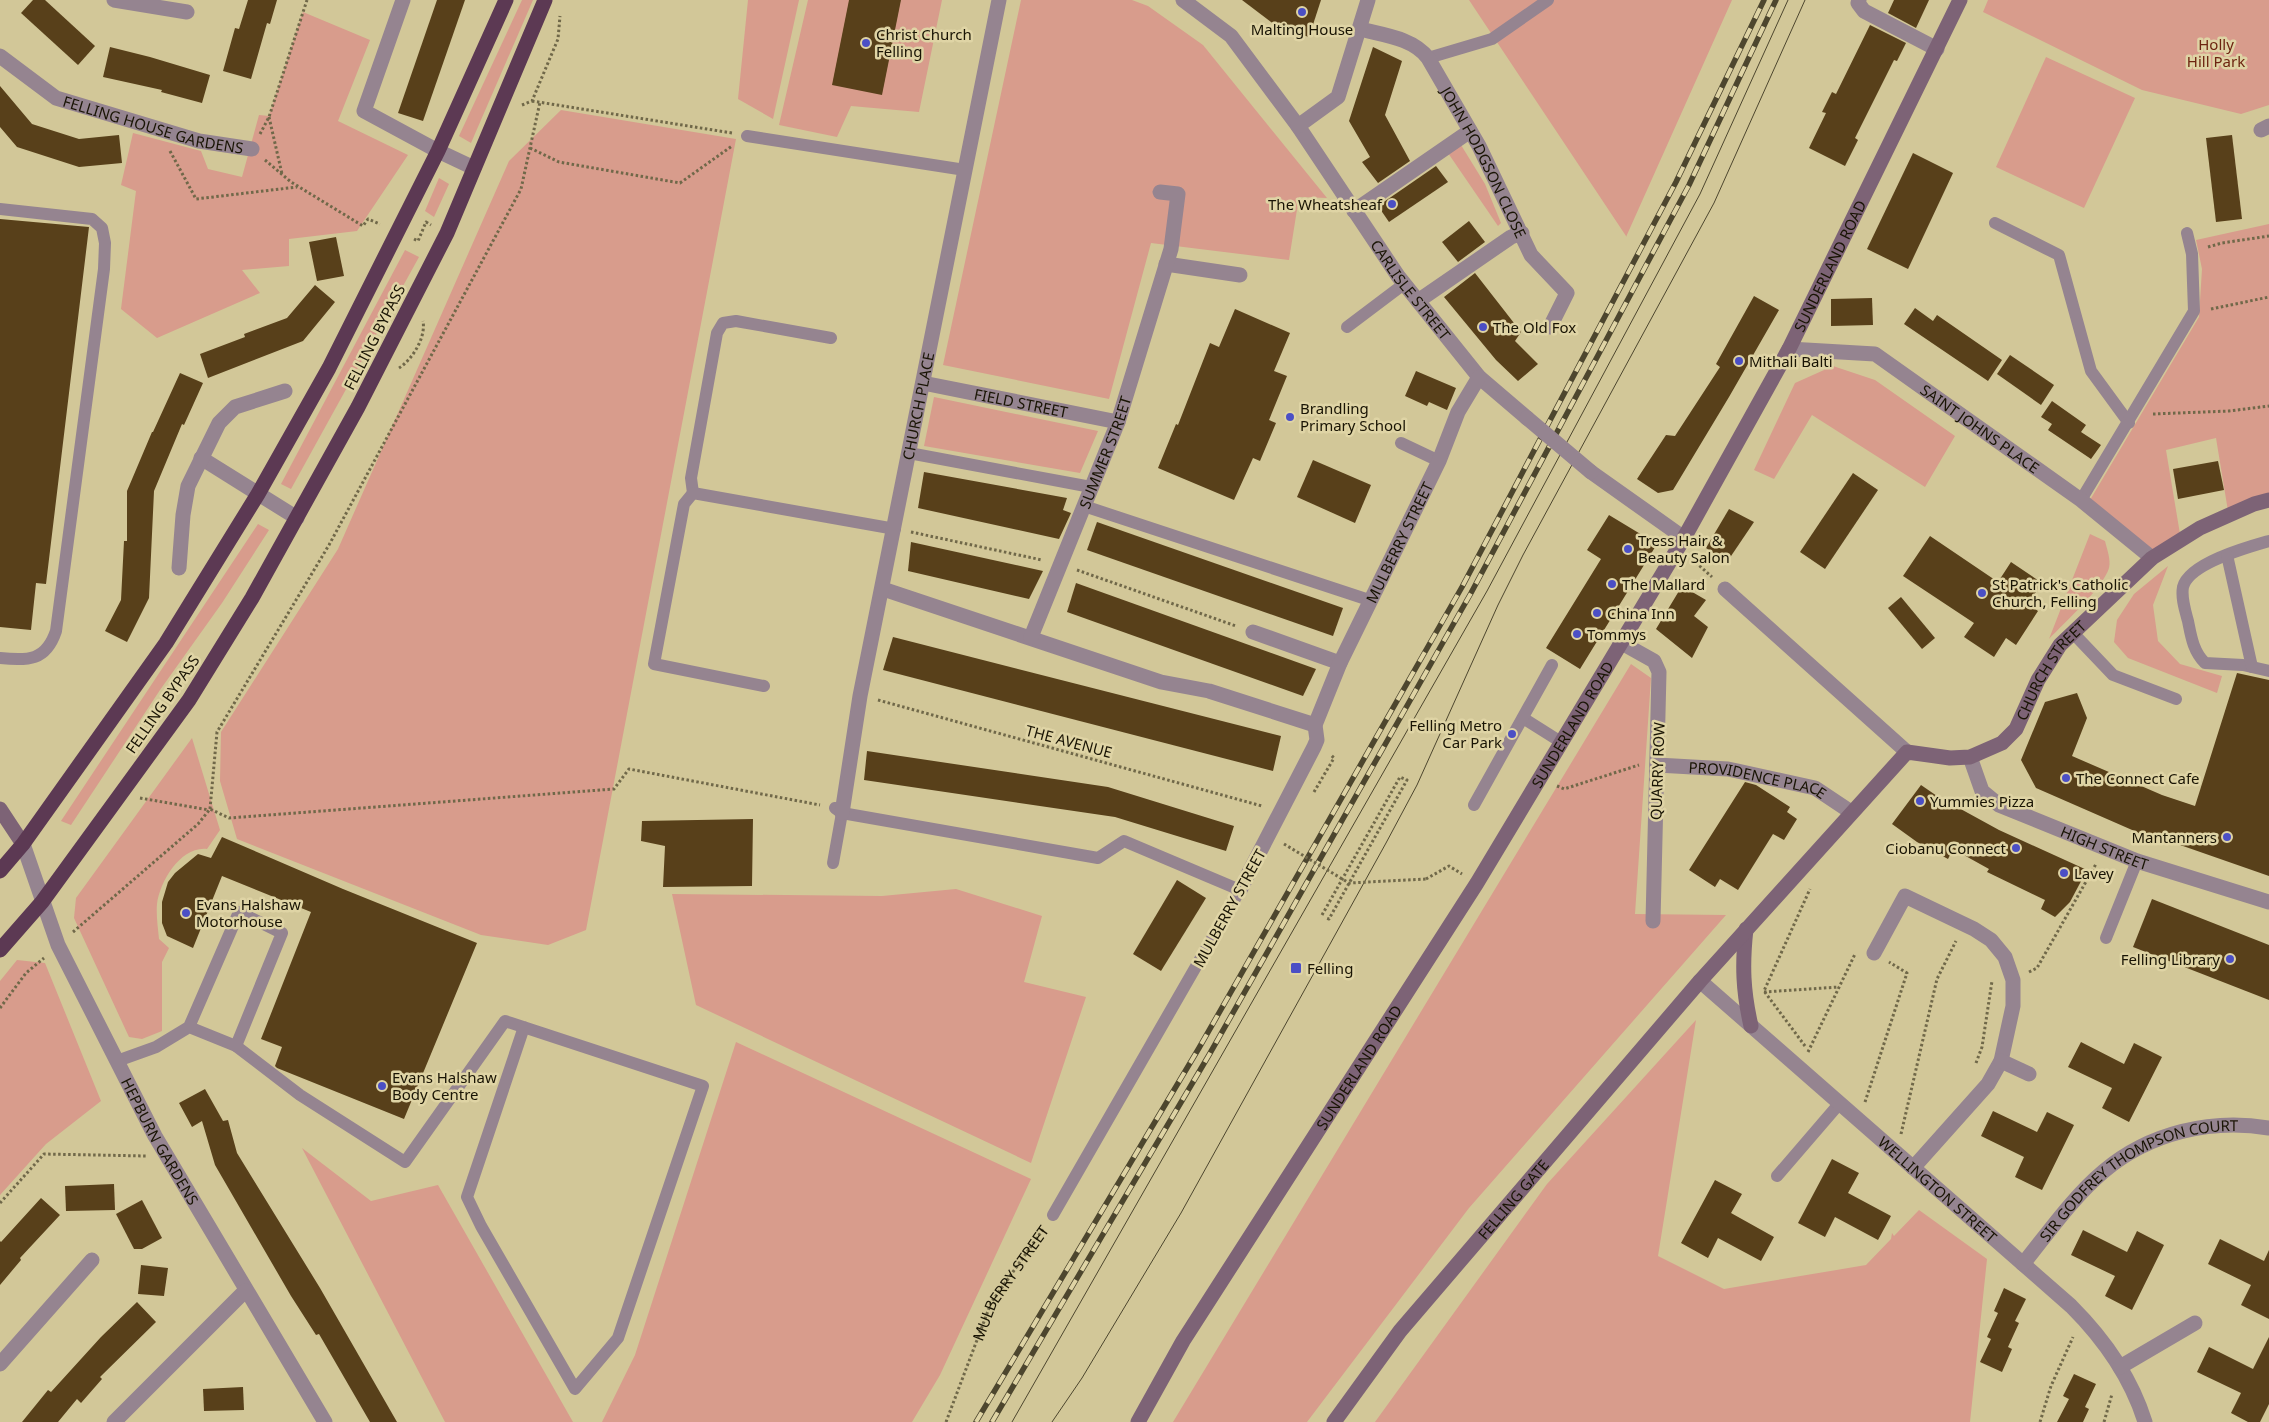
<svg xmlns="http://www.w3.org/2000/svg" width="2269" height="1422" viewBox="0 0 2269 1422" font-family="'Noto Sans',sans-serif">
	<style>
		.green { fill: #d89c8c }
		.building { fill: #58401a }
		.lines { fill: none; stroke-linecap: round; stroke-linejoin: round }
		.path { stroke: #706849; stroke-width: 3; stroke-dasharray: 2.5 2.5; stroke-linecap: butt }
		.lane { stroke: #958490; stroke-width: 12 }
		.street { stroke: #958490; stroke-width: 15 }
		.secondary { stroke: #7d6376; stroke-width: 15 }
		.highway { stroke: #5c3953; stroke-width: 15 }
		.tram { stroke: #4d462e; stroke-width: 1 }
		.rail-casing { stroke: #4d462e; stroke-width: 5.5 }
		.rail { stroke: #dfd4a5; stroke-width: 4; stroke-dasharray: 11; stroke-linecap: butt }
		.path-bridge { stroke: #706849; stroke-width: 3; stroke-dasharray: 2.5 2.5; stroke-linecap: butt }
		.street-bridge { stroke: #958490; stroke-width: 15 }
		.poi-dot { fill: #4b4fc5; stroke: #dfd4a5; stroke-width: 2 }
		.labels { text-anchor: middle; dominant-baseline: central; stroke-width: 5; stroke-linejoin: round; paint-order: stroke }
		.poi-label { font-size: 15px; fill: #191404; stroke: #dfd4a5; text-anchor: start }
		.park-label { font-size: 15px; fill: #6d2410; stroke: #dfd4a5 }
		.street-label { font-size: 15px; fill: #191404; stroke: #dfd4a5 }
	</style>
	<rect width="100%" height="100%" fill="#d2c798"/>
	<g class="green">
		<polygon points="522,0 533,0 471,143 459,136"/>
		<polygon points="748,0 799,0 773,119 738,99"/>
		<polygon points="808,0 942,0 919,112 851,106 837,137 779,125"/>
		<polygon points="1021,0 1132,0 1148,6 1203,45 1327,198 1299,197 1289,260 1151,243 1109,399 943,365"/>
		<polygon points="1469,0 1732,0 1626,237 1626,236"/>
		<polygon points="1988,0 2269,0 2269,105 2241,114 2142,90 1983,12"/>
		<polygon points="303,12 370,40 338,121 408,155 357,231 289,239 289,266 242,270 260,293 157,338 121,309 136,191 121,185 133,133 201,151 208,169 242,177 259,115 269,116"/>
		<polygon points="2046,57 2135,98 2084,208 1996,167"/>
		<polygon points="561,110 736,139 586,930 548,945 481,935 237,839 220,781 221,732 338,549 509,161"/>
		<polygon points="1461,145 1485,184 1501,223 1498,226 1448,153"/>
		<polygon points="439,178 449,184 434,217 425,211"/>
		<polygon points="2269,224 2269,495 2228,511 2216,438 2166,450 2180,534 2152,552 2090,500 2199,317 2202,269 2196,240"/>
		<polygon points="405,250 419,257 291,489 281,484"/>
		<polygon points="1833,366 1875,380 1955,436 1925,487 1812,415 1774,479 1754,470 1795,383"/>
		<polygon points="934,397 1098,431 1080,473 924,446"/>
		<polygon points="258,524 269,530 222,603 160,690 71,825 61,821"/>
		<path d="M2090,534L2105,541C2107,549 2111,560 2109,568C2103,588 2065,622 2049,639Z"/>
		<polygon points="2168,566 2153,605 2158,641 2180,664 2222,676 2217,693 2128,658 2114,642 2117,620 2134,594"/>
		<polygon points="1631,664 1651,678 1635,914 1726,915 1469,1208 1307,1422 1173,1422"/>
		<path d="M192,738L220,830L207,849C181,846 160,881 157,904C156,915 158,928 159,939L169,948L162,962V1031L142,1039L129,1037L74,918L76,898Z"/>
		<polygon points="956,889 1042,916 1024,982 1086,997 1031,1163 696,1005 672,894 882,896"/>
		<polygon points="17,960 45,963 101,1101 46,1144 0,1195 0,981"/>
		<polygon points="1696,1020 1658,1256 1724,1289 1866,1265 1891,1239 1892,1233 1894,1236 1919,1210 1987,1259 1970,1422 1375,1422 1547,1184"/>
		<polygon points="736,1042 1031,1179 940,1375 912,1422 602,1422 635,1355"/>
		<polygon points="302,1148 371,1201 438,1185 573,1422 445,1422"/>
	</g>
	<g class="building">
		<polygon points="33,0 45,0 95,46 78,65 21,13"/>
		<polygon points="248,0 277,0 270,24 267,23 251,79 223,71 235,28 239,29"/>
		<polygon points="437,0 465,0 423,121 398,113"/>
		<polygon points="849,0 901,0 882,95 832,85"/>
		<polygon points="1242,0 1321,0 1309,37 1279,28"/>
		<polygon points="1894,0 1929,0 1916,28 1888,13"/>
		<polygon points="1870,25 1906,43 1897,61 1894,60 1855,138 1858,140 1845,166 1809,148 1826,113 1822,112 1832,92 1836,94"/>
		<polygon points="110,47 150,57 210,75 202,103 161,92 162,90 103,77"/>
		<polygon points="1373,47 1402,61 1385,115 1410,161 1378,183 1362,162 1370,157 1349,121"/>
		<polygon points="0,86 32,124 79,139 119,135 122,163 79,167 17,147 0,127"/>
		<polygon points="2232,135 2242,219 2216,222 2206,138"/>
		<polygon points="1913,153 1953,173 1908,269 1867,249"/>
		<polygon points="1436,166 1448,182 1389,222 1378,206"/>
		<polygon points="0,219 89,227 46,584 36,583 31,630 0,627"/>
		<polygon points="1469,221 1485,242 1458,262 1442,242"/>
		<polygon points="336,237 344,276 317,281 309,242"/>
		<polygon points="1475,273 1521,332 1515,341 1538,364 1518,381 1496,360 1444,297"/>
		<polygon points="315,285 335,302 303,341 208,378 200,354 245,337 244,334 287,318"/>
		<polygon points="1754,296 1779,310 1729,397 1673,490 1658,493 1637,479 1666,435 1675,436 1720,367 1716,364"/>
		<polygon points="1872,298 1873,325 1831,326 1831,299"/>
		<polygon points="1915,308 1933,321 1937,315 2002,360 1988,381 1904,324"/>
		<polygon points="1235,309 1290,333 1274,371 1287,376 1269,420 1276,423 1260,461 1253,458 1234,500 1158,468 1176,424 1178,425 1210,343 1219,347"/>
		<polygon points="2010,355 2054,385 2041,405 1997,374"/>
		<polygon points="1416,371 1456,388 1447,410 1429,402 1427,406 1405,396"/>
		<polygon points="180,373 203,383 184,425 182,424 154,491 149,598 127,642 105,631 121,600 124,541 127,541 127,491 152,432 153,432"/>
		<polygon points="2052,401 2086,425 2081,432 2101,445 2091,459 2048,430 2052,424 2041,417"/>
		<polygon points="1313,460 1371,485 1355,523 1297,497"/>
		<polygon points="2218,461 2224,490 2178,499 2173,469"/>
		<polygon points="924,472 1067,498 1063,510 1071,513 1059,539 918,508"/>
		<polygon points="1853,473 1878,490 1825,569 1800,552"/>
		<polygon points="1729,509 1754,522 1727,562 1706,548"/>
		<polygon points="1609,515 1657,544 1580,669 1546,648 1601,559 1587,550"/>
		<polygon points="1097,522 1343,608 1333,636 1087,550"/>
		<polygon points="1930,536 1998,582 2011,562 2042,583 2028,604 2038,611 2016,645 2006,638 1994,657 1964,637 1974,623 1903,576"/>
		<polygon points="911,542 1043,571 1029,599 908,571"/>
		<polygon points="1076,583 1316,669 1303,696 1067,612"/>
		<polygon points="1682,586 1706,600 1694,616 1708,627 1692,658 1656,629"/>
		<polygon points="1901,597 1935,638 1922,649 1888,608"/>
		<polygon points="893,637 1281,736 1273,771 883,670"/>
		<polygon points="2237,673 2269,680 2269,876 2140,831 2139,833 2036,788 2021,760 2045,702 2077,693 2087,718 2072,756 2162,795 2195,806"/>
		<polygon points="867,751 1108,787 1234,826 1226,851 1115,817 864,780"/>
		<polygon points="1745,782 1756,785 1790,807 1787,812 1797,819 1784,840 1773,834 1738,890 1720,879 1715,887 1689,870"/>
		<polygon points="1921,785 1937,796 1999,830 2087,870 2070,902 2055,917 2041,909 2045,900 1987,872 1989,869 1953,849 1948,859 1917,842 1892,824"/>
		<polygon points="753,819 752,886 663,887 665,846 641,841 642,821"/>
		<polygon points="222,837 343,889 477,943 404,1119 277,1068 275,1066 282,1047 261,1039 311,912 222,876 193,948 167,936 162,923 162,902 168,882 175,873 198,854 211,858"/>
		<polygon points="1177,880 1206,898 1161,971 1133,954"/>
		<polygon points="2152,899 2269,945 2269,1000 2133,947"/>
		<polygon points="2081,1042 2124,1064 2134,1043 2162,1057 2129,1122 2102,1108 2112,1088 2068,1067"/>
		<polygon points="205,1089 223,1121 228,1120 237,1153 320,1288 397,1422 370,1422 319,1334 316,1335 291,1296 215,1165 202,1121 192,1127 179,1103"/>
		<polygon points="1993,1111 2037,1132 2047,1112 2074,1125 2042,1190 2015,1177 2024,1157 1981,1136"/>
		<polygon points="1832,1159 1859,1173 1848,1193 1891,1216 1878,1240 1835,1217 1825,1237 1798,1223"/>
		<polygon points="1715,1180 1742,1194 1731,1213 1774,1237 1761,1261 1718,1238 1708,1258 1681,1243"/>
		<polygon points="114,1184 115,1210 66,1211 65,1186"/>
		<polygon points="41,1198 60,1215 20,1258 21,1260 0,1285 0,1241 1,1242"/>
		<polygon points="142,1200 162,1238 142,1249 134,1249 116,1214"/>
		<polygon points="2083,1230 2127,1252 2137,1231 2164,1245 2132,1310 2105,1296 2115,1276 2071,1255"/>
		<polygon points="2220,1239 2264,1261 2269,1250 2269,1319 2241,1305 2251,1285 2208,1264"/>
		<polygon points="141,1265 168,1268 164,1296 138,1294"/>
		<polygon points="2004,1288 2026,1299 2015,1321 2019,1323 2008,1347 2012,1349 2002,1372 1980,1362 1991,1339 1987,1337 1998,1313 1994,1311"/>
		<polygon points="137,1302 156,1322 100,1377 102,1379 81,1403 77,1399 58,1422 22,1422 48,1390 51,1392 101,1337"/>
		<polygon points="2269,1337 2269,1404 2260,1422 2248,1422 2231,1413 2241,1393 2197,1372 2209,1347 2253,1369"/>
		<polygon points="2074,1374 2096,1384 2085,1407 2089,1409 2083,1422 2057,1422 2069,1399 2063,1396"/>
		<polygon points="243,1387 244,1410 204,1411 203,1389"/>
	</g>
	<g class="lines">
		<g class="path">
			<polyline points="532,101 732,133"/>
			<polyline points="522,105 532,101 558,39 560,16"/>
			<polyline points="269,117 282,174"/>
			<polyline points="260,134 269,117 307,0"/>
			<polyline points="530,148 559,162 680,183 732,146"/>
			<polyline points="170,151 196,199 297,187"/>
			<polyline points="265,160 291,182 363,226 368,219 380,224"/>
			<polyline points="414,239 418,241 426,222 431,225"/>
			<polyline points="2208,247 2222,243 2269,236"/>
			<polyline points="2211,309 2269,297"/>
			<path d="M399,368C413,359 426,337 423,321"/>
			<polyline points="2153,414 2229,411 2269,406"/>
			<polyline points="911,532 1042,560"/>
			<polyline points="1692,559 1712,577"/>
			<polyline points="1077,570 1236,626"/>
			<polyline points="878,700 1262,806"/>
			<polyline points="1557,786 1564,789 1639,765"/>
			<polyline points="1314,792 1334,758 1331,755"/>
			<polyline points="140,798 209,810"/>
			<polyline points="210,809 217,732 329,545 521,189 540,102"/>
			<polyline points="1426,879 1449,866 1462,874"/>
			<polyline points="1322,915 1400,777 1407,780 1329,919 1326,918"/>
			<polyline points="73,932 198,824 210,809 229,818 614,789 629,769 820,805"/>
			<polyline points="2029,972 2037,968 2096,864"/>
			<polyline points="1764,992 1839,987"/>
			<polyline points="0,1008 26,973 44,958"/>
			<polyline points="1805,1046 1764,991 1810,889"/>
			<polyline points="1808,1052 1855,954"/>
			<polyline points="1976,1063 1982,1047 1992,981"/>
			<polyline points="1865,1102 1907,973 1889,962"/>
			<polyline points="1901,1134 1937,979 1956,941"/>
			<polyline points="0,1203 44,1154 146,1156"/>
			<path id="s1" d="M946,1422L991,1303L1044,1228"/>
			<polyline points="2040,1422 2051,1386 2073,1337"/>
			<polyline points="2104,1422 2112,1394"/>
		</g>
		<g class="lane">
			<polyline points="1428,58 1492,39 1548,0"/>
			<polyline points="747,136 965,170"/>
			<path d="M0,209L92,219L102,228L105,243L104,269L56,631C46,661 28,661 0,658"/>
			<polyline points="1995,223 2059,255 2091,371 2129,423"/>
			<polyline points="1347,327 1404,284"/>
			<polyline points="1401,443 1439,461"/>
			<polyline points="909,453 1091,487"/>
			<polyline points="693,493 691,478 717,333 723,323 736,321 831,338"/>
			<polyline points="2081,500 2194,311 2192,254 2187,233"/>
			<polyline points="1084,506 1369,600"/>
			<path d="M2269,541C2248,547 2189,563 2183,587C2181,598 2185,610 2188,621C2191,636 2193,651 2205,663L2243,665L2269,671"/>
			<polyline points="2227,555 2252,667"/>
			<polyline points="2073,633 2113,675 2176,699"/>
			<polyline points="764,686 654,664 684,504 693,493 895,529"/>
			<polyline points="1523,718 1561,742"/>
			<polyline points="1474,805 1552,665"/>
			<polyline points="835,808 842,813 1098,858 1124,841 1240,890 1053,1215"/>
			<polyline points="833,863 842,813"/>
			<polyline points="2106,938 2137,861"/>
			<polyline points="236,1046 300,1095 405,1162 505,1021 703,1086 618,1338 575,1389 481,1226 467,1197 524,1027"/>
			<polyline points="117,1061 156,1047 189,1027 239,912 282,933 236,1046 189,1027"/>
			<polyline points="1777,1176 1839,1104"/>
		</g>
		<g class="street">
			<polyline points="114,0 187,12"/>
			<polyline points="403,0 364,111 438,151 474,168"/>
			<path id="s2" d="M1183,0L1231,36L1298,126L1398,276L1479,377L1527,418"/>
			<polyline points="1859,0 1858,3 1864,11 1937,49"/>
			<path id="s3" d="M1360,29C1383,35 1413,38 1428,58L1479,146L1531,255L1567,293L1550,327"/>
			<path id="s4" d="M0,56L56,98L199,141L252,149"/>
			<polyline points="1298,126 1338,97 1368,0"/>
			<polyline points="2261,130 2269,126"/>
			<polyline points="1354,211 1470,131"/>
			<polyline points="1166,264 1240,275"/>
			<polyline points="1418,301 1511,237 1522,233"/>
			<path id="s5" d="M1789,349L1875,354L2081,500L2152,558"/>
			<path id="s6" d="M923,383L1118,422"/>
			<polyline points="201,458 297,518"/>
			<polyline points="1591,472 1684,538"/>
			<polyline points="179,568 183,515 188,486 219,423 235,407 285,391"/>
			<polyline points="883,589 1161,682 1209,691 1315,725"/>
			<polyline points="1725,589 1907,752"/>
			<polyline points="1253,632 1340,663"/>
			<path id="s7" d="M1031,637L1118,422L1171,249L1178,194L1160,192"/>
			<polyline points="1620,642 1654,661 1659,672 1653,921"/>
			<path id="s8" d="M1970,757L1982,791L1999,805L2137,861L2269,902"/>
			<path id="s9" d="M1657,765L1728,769L1815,788L1851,812"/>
			<path id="s10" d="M842,813L860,696L999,0"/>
			<path id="s11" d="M23,844L58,945L155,1136L325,1422"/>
			<path id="s12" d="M1240,890L1314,747L1317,740L1315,725L1340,663L1439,461L1458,412L1479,377"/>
			<polyline points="1874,953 1905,896 1974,929 1991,940 2005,957 2013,980 2013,1006 2001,1061 1988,1084 1913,1168"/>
			<path id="s13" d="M1700,981L2071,1306C2104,1339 2131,1377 2145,1422"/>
			<polyline points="2001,1061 2029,1074"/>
			<path id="s14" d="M2023,1264C2048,1233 2073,1197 2104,1171C2149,1133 2211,1118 2269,1128"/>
			<polyline points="0,1364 92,1260"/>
			<polyline points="2120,1367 2195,1323"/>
			<polyline points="114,1422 245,1291"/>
		</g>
		<g class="secondary">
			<polyline points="0,809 23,844"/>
			<path d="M1746,929C1742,965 1743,991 1751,1026"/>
			<path id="s15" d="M1138,1422L1183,1341L1477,883L1684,538L1789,349L1960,0"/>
			<path id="s16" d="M1334,1422L1400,1331L1700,981L1907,752L1950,758L1970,757L2002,743L2016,729L2038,680L2060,645L2152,558L2200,528L2254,504L2269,500"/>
		</g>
		<g class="highway">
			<polyline points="0,871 23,844 166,643 258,494 329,368 438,151 506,0"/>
			<polyline points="0,950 42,902 189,700 252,598 358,407 447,233 545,0"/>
		</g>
		<g class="tram">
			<polyline points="1012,1422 1487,591 1700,194 1788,0"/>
			<polyline points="1052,1422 1082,1378 1181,1213 1386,843 1417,785 1498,605 1523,555 1714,203 1805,0"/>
		</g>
		<defs>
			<g id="rail">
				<polyline points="976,1422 1199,1048 1462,587 1676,182 1764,0"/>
				<polyline points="992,1422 1209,1055 1471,593 1689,185 1776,0"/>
			</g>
		</defs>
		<use href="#rail" class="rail-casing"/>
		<use href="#rail" class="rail"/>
		<polyline class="path-bridge" points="1284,844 1349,883 1426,879"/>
		<polyline class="street-bridge" points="1527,418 1591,472"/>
	</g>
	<g class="poi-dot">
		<circle cx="1302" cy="12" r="5"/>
		<circle cx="866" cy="43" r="5"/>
		<circle cx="1392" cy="204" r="5"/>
		<circle cx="1483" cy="327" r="5"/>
		<circle cx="1739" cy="361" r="5"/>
		<circle cx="1290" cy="417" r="5"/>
		<circle cx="1628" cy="549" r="5"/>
		<circle cx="1612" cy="584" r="5"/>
		<circle cx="1982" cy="593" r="5"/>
		<circle cx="1597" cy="613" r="5"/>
		<circle cx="1577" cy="634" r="5"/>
		<circle cx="1512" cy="734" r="5"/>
		<circle cx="2066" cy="778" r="5"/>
		<circle cx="1920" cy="801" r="5"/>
		<circle cx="2227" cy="837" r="5"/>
		<circle cx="2016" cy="848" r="5"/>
		<circle cx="2064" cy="873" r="5"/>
		<circle cx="186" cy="913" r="5"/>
		<circle cx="2230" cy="959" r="5"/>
		<rect x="1290" y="962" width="12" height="12" rx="2.5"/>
		<circle cx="382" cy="1086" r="5"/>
	</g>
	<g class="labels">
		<g class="poi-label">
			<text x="1302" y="29" text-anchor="middle">Malting House</text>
			<text x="876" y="34">Christ Church<tspan x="876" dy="17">Felling</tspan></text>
			<text x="1382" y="204" text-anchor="end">The Wheatsheaf</text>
			<text x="1493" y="327">The Old Fox</text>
			<text x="1749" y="361">Mithali Balti</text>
			<text x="1300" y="408">Brandling<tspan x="1300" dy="17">Primary School</tspan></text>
			<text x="1638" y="540">Tress Hair &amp;<tspan x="1638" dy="17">Beauty Salon</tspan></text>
			<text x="1622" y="584">The Mallard</text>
			<text x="1992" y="584">St Patrick's Catholic<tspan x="1992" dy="17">Church, Felling</tspan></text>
			<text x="1607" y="613">China Inn</text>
			<text x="1587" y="634">Tommys</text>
			<text x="1502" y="725" text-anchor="end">Felling Metro<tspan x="1502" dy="17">Car Park</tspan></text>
			<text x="2076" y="778">The Connect Cafe</text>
			<text x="1930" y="801">Yummies Pizza</text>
			<text x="2217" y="837" text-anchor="end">Mantanners</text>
			<text x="2006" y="848" text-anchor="end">Ciobanu Connect</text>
			<text x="2074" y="873">Lavey</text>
			<text x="196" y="904">Evans Halshaw<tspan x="196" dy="17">Motorhouse</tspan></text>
			<text x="2220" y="959" text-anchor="end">Felling Library</text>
			<text x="1307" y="968">Felling</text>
			<text x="392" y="1077">Evans Halshaw<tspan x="392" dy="17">Body Centre</tspan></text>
		</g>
		<g class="park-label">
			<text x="2216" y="44">Holly<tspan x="2216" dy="17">Hill Park</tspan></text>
		</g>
		<g class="street-label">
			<text stroke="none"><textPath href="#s4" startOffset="171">FELLING HOUSE GARDENS</textPath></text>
			<text stroke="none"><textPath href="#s3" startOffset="194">JOHN HODGSON CLOSE</textPath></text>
			<text stroke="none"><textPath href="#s15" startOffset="1348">SUNDERLAND ROAD</textPath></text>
			<text stroke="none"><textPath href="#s2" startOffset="371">CARLISLE STREET</textPath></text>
			<text transform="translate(374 337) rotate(-63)">FELLING BYPASS</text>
			<text stroke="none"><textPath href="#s6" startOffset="100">FIELD STREET</textPath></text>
			<text stroke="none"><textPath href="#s10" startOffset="414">CHURCH PLACE</textPath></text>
			<text stroke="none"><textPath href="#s5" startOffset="215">SAINT JOHNS PLACE</textPath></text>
			<text stroke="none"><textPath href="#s7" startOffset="199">SUMMER STREET</textPath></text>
			<text stroke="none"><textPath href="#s12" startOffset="385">MULBERRY STREET</textPath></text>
			<text stroke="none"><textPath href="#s16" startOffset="1069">CHURCH STREET</textPath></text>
			<text transform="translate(162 704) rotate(-55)">FELLING BYPASS</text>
			<text stroke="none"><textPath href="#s15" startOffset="822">SUNDERLAND ROAD</textPath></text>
			<text transform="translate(1069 741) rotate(15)">THE AVENUE</text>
			<text transform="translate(1657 771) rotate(-88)">QUARRY ROW</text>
			<text stroke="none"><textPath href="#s9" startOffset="102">PROVIDENCE PLACE</textPath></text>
			<text stroke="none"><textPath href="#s8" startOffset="172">HIGH STREET</textPath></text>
			<text transform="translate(1229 908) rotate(-61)">MULBERRY STREET</text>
			<text stroke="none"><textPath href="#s15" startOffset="418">SUNDERLAND ROAD</textPath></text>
			<text stroke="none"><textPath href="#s11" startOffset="328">HEPBURN GARDENS</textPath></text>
			<text stroke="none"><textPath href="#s14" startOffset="150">SIR GODFREY THOMPSON COURT</textPath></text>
			<text stroke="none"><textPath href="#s13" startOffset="316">WELLINGTON STREET</textPath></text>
			<text stroke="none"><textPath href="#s16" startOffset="286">FELLING GATE</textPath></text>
			<text stroke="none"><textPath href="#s1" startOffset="154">MULBERRY STREET</textPath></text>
		</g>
	</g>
</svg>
